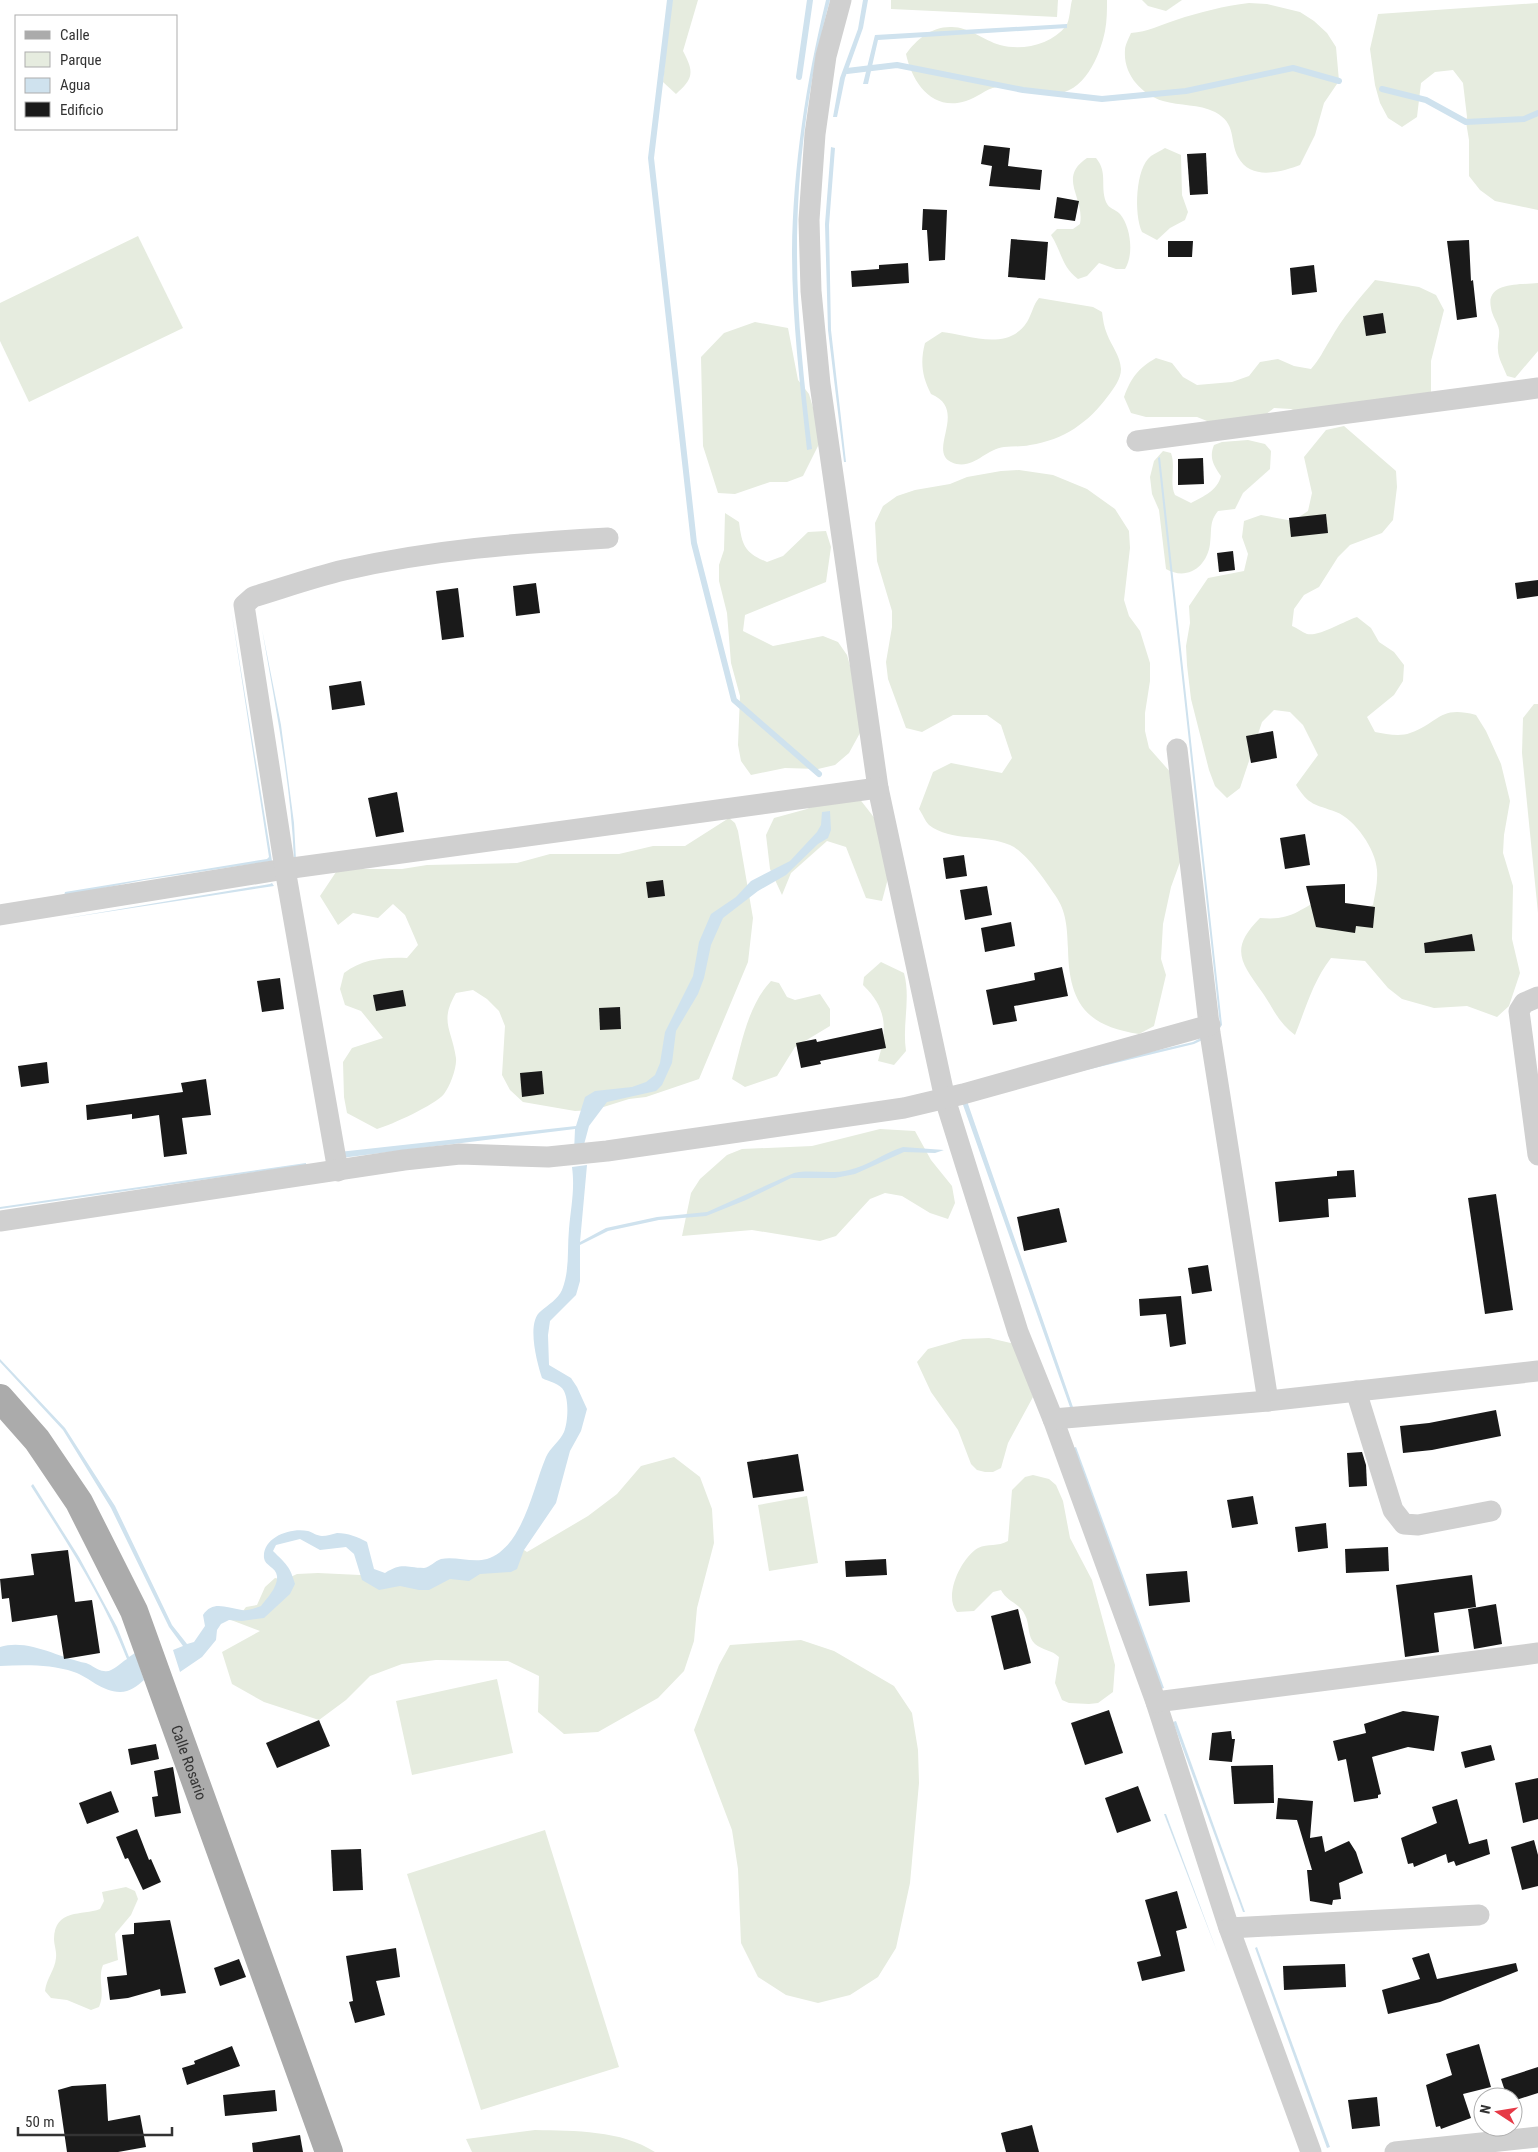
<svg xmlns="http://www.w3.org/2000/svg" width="1538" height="2152" viewBox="0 0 1538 2152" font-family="'Roboto Condensed',sans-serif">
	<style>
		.green { fill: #e6ecdf }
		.water { fill: #cfe2ee }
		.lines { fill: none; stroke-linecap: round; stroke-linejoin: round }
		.stream { stroke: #cfe2ee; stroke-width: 6 }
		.building { fill: #1a1a1a }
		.minor { stroke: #d0d0d0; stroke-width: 21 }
		.primary { stroke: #ababab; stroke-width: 28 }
		.labels { text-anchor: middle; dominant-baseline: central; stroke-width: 5; stroke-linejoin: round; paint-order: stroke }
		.street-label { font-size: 15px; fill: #333; stroke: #fff }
	</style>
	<rect width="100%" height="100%" fill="#fff"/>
	<g class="green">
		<path d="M671,0H698L683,51C694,72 694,78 676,94L663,82Z"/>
		<polygon points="891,0 1058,0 1057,17 891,9"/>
		<path d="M1072,0H1107C1107,10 1107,21 1105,31C1100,56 1084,94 1053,94C1034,94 1016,83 997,87C985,89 977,98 966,101C932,112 912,82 906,54C916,40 931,27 950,27C968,26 983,40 1000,45C1022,51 1051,45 1066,26C1070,20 1070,7 1072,0Z"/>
		<polygon points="1142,0 1182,0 1166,11 1148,6"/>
		<path d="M1249,3L1267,4L1300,12L1314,21L1327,33L1336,47L1339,81L1324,103L1315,135L1300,165C1281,172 1251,181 1238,157C1229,139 1237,124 1215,112C1199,104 1180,106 1163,101C1141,94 1123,74 1125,50C1125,45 1129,38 1131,33C1148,32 1160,25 1176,20C1200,12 1224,6 1249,3Z"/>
		<polygon points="1538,3 1538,210 1495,201 1480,190 1469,176 1469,140 1466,122 1467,117 1463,83 1453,70 1435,72 1421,83 1417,117 1402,127 1388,118 1380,103 1375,85 1370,49 1378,14"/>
		<path d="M1165,148L1181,155L1182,195L1188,212L1185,220L1170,228L1157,240L1142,232C1134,215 1135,168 1151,156C1155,153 1161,151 1165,148Z"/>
		<path d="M1087,158H1096C1108,172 1100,186 1106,202C1109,209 1115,209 1120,214C1131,227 1134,255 1125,269H1116L1099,263L1087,276L1078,279C1061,266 1062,252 1051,235L1057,229H1073L1080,224C1085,197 1057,178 1087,158Z"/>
		<polygon points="138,236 183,328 29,402 0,341 0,303"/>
		<path d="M1375,280L1419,287L1436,295L1444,310L1431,361V393L1306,416L1291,409L1274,408L1248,429L1212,423L1197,417H1146L1131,413L1124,397C1131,378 1138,368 1156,358L1172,363L1183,377L1197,385L1232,382L1249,376L1260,362L1278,359L1294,366L1311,369C1320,359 1323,351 1330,340C1342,318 1359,299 1375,280Z"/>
		<path d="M1538,283V351L1515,378L1507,376C1504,368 1498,358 1498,350C1497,343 1500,337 1499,330C1498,323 1492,316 1491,308C1485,281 1522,285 1538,283Z"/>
		<path d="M1039,298L1093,307L1102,312C1103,320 1104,327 1107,334C1112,347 1120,355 1121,369C1121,379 1114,388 1108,396C1089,422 1064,440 1030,445C1022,447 1013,446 1004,447C985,449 972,472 951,462C927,450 969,410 931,394C922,377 920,362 925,343L942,332C968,335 1008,352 1027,322C1032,314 1033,305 1039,298Z"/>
		<polygon points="755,322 788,328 798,380 809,394 819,428 818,446 803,476 787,482 770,482 735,494 718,493 703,446 701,357 724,333"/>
		<path d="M1344,426L1396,471L1397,487L1393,520L1382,533L1350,545L1338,557L1319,587L1304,595L1294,609L1292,626C1297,628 1302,632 1307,634C1319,637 1344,621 1357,617L1371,628L1379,642L1394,652L1404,665L1403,681L1394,695L1367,717L1375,732C1386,734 1400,737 1410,733C1440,723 1438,705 1476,715L1486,731L1501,764L1510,801L1504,835L1503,853L1513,886L1512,939L1520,973L1509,1006L1497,1017L1467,1006L1434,1008L1402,999L1388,988L1365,961L1331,958C1313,981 1306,1008 1295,1035C1277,1021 1274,1009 1262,992C1241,962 1229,949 1260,918C1293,921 1298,909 1326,897L1357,913L1373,905C1375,894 1378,882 1377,870C1376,850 1355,819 1336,812C1315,804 1309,806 1296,785L1318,755L1303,725L1290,712L1274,710L1262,722L1240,788L1227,798L1215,786L1209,770L1191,699L1187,665L1186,646L1190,623L1189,606L1208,578L1244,571L1248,554L1242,537L1244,521L1261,515L1293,521L1308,511L1312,493L1304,457L1326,430Z"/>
		<path d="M1248,440L1265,444L1271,451L1270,469L1243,493L1235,509L1218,511C1209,522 1212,530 1210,544C1207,567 1187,581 1166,569L1159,510L1152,494L1150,477L1154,461L1163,451L1171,453C1176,467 1169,482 1175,495L1191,503C1204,496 1217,491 1221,476C1213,465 1209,457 1214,445L1222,442Z"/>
		<path d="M1019,470L1053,475L1087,489L1115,509L1129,531L1130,548L1124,600L1129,616L1140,631L1150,663V681L1145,713V731L1149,748L1172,774L1183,854L1171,887L1163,924L1161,959L1166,975L1154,1026L1139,1034C1085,1026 1069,1002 1068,949C1067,929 1067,912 1055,895C1045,880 1026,852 1010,845C985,834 951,842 929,825C925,821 922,813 919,809L933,772L951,763L1002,773L1012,758L1001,725L987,715H953L922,732L906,728L888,679L886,662L892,627V611L877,561L875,523L883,506L897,496L915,490L950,484L967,477L1001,471Z"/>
		<path d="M725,513L739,522C742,546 745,553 767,562L783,556L808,532L826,531L831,547L826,582L745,615L743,631L773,646L823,636L838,642L847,655L866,722L849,753L835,765L818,769L785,768L751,775L741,761L738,745L740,696L731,663L727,613L719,581V565L724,550Z"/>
		<polygon points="1534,704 1538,704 1538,913 1522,753 1523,718"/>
		<polygon points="838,793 855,793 876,820 891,867 882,901 866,898 846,847 827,841 791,873 782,895 770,869 766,835 774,818 807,809"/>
		<path d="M729,818L735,823L738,831L753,918L748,962L699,1079L646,1097L629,1099L594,1110L575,1111L523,1102L510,1090L502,1075L505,1026L499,1011L487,999L473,990L456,993C439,1022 452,1029 456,1058C457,1068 450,1086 444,1094C435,1105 391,1125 377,1129L347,1113L344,1097L343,1062L352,1048L383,1038L361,1011L345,1005L340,989L344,973C363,959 383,957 407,958L418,945L405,915L393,904L378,918L353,913L338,925L320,896L338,869H402L427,865L517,863L550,854H619L653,846H685Z"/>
		<path d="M881,962L904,973C911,999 902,1024 906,1051L894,1065L878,1061C887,1030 888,1009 863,985L864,977Z"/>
		<path d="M771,981L779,983L787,997L795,1000L820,994L830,1009V1026L795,1047L777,1076L745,1087L732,1079C741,1047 747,1006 771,981Z"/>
		<polygon points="880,1129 915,1131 931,1160 952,1186 955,1203 948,1219 930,1213 902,1196 885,1193 870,1199 836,1236 820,1241 752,1230 682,1236 691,1193 700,1179 727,1155 742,1149 812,1146"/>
		<polygon points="989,1338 1015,1344 1033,1397 1008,1443 1001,1468 993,1472 985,1472 977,1470 971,1464 958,1430 931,1392 917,1362 928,1349 963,1339"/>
		<polygon points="674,1457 700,1477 712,1509 714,1543 697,1608 694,1641 684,1671 658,1698 598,1732 564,1734 538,1712 539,1676 508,1661 436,1660 402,1664 370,1676 346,1700 319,1720 264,1702 232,1684 222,1652 260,1631 231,1620 236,1620 246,1607 257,1605 265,1587 275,1578 284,1580 297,1574 318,1573 423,1578 524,1550 527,1552 588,1516 617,1494 641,1466"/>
		<path d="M1033,1475L1049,1479L1056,1485L1063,1501L1070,1538L1092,1580L1115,1665L1113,1692L1098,1703L1089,1704L1069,1703L1062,1700L1055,1683L1059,1657C1052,1650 1042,1650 1035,1644C1027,1637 1030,1624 1025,1615C1020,1603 1007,1602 1001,1590L993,1592L974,1611L957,1612C943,1596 961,1558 978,1548C988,1543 998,1547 1008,1541L1012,1490L1025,1477Z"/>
		<polygon points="807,1496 818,1563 769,1571 758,1505"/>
		<polygon points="801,1640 834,1651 894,1686 912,1713 918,1750 919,1783 910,1883 896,1948 878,1977 850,1995 818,2003 786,1995 758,1977 741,1943 738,1869 732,1830 694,1730 719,1665 730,1645"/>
		<polygon points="497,1679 513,1753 412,1775 396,1701"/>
		<polygon points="545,1830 619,2067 481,2110 407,1874"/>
		<path d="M126,1887L135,1891L138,1899L131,1915L115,1934L118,1960L103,1965C97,1980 106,1992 99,2007L91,2010L67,2000L51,1998L45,1991C46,1979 55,1970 56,1958C57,1952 54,1945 54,1939C55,1908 82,1916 100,1909L104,1901L102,1892Z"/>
		<path d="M535,2130C575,2131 621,2130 655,2152H472L466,2139Z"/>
	</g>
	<g class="water">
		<path d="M826,0H830C808,82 797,167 797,252C797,318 804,384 812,449L807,450C800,384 792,318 792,252C793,167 806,82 826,0Z"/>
		<polygon points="863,0 868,0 863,28 845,78 837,117 833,117 840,78 858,29"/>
		<polygon points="1067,24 1067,28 878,40 868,84 863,84 875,35"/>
		<polygon points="831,147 835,148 829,225 831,330 846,462 844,462 828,330 825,224"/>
		<polygon points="1160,457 1222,1025 1215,1034 1194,1044 970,1098 967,1101 1074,1410 1071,1410 962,1102 969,1094 1193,1042 1216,1030 1220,1025 1158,458"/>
		<polygon points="231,609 272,861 144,880 64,896 65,892 267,859 269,857"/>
		<path d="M262,629L281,725L294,823L296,860H294C291,782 275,705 262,629Z"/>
		<polygon points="830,811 831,830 828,838 818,844 786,875 758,891 723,918 711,945 704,978 698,994 676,1031 672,1063 662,1085 656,1091 607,1102 589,1126 582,1152 574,1152 575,1129 341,1158 339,1152 576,1126 585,1097 595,1091 632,1087 646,1082 655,1075 660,1063 665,1032 693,976 699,942 711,914 736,897 751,881 790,861 817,832 821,825 822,812"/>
		<polygon points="272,883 274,886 61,919 270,884"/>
		<path d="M903,1147L944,1150L935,1153L904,1152L855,1174L835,1178H791L746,1200L706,1216L659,1220L608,1231L580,1245V1281L576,1295L550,1321L548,1335L549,1365L571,1378L577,1387L587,1409L581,1431L570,1451L556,1503L524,1550L517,1569L511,1572L480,1574L469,1581L450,1579L429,1590H419L400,1586L379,1590L362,1580L354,1554L346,1547L320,1550L300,1539L276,1545L273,1551C286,1564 290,1566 295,1584L290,1594L264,1618L242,1621L229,1620L221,1624L217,1630L216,1640L202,1657L180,1672L173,1650L183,1646L169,1627L111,1508L63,1430L0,1362V1359L65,1428L115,1506L172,1625L187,1644L194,1642L205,1626L203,1615C213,1600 226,1608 242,1610C248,1611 255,1608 261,1606C267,1598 278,1587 277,1576C276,1567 265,1566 264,1558C262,1537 291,1527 308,1531C312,1532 317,1536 322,1536C327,1536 332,1534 337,1533C348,1533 358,1537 367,1542L374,1569L385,1573C403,1562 405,1568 424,1568C430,1567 435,1561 441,1559C455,1556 472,1563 487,1559C523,1548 533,1487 546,1457C550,1448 560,1441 564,1432C568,1422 569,1401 564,1391C560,1383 549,1382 542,1378C537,1363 526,1322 541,1311C548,1305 558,1299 562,1290C570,1270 567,1249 569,1229C571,1207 575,1189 572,1167L587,1165L580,1242L606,1228L657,1217L707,1212L794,1173C812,1169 830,1175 849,1170C868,1166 884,1153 903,1147Z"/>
		<polygon points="306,1163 306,1165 0,1209 0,1207"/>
		<polygon points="1076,1447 1164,1688 1161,1689 1073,1448"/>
		<path d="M33,1484L79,1557L117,1627L129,1657L135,1653L144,1680C137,1686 130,1692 120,1692C102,1692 89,1677 74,1672C50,1664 24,1665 0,1666V1647C28,1638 59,1658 86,1663C92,1665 98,1671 104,1671C112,1673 120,1663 127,1659C103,1597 66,1541 31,1486Z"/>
		<polygon points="1176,1721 1245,1912 1243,1912 1173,1722"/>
		<polygon points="1164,1814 1166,1814 1218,1954"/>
		<polygon points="1257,1947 1330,2147 1327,2148 1255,1948"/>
	</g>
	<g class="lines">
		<g class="stream">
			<polyline points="670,0 651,158 694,543 734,700 819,774"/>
			<polyline points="847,71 897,65 1023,90 1102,99 1186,91 1293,68 1339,81"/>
			<polyline points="799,77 810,0"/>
			<polyline points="1382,89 1426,100 1466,122 1524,119 1538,113"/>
		</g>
	</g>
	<g class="building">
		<polygon points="984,145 1010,148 1008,166 1042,170 1040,190 989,186 992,166 981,164"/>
		<polygon points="1206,153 1208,194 1190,195 1187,154"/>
		<polygon points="1057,197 1079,201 1075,221 1054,218"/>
		<polygon points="923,209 947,210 945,260 929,261 927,230 922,230"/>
		<polygon points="1011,239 1048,242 1045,280 1008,277"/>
		<polygon points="1469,240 1471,281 1473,280 1477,317 1457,320 1447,241"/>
		<polygon points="1168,241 1193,241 1192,257 1168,257"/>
		<polygon points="908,263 909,283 852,287 851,271 879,269 879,265"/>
		<polygon points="1314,265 1317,292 1292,295 1290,268"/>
		<polygon points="1383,313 1386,333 1366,336 1363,316"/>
		<polygon points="1203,458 1204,484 1178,485 1178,459"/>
		<polygon points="1326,514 1328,533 1291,537 1289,518"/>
		<polygon points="1233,551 1235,570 1219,572 1217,553"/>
		<polygon points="1538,580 1538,596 1517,599 1515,583"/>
		<polygon points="536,583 540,613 516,616 513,586"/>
		<polygon points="458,588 464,637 442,640 436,591"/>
		<polygon points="361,681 365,705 332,710 329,686"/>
		<polygon points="1273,731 1277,758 1251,763 1246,736"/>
		<polygon points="397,792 404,832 376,837 368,798"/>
		<polygon points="1305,834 1310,865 1285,869 1280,838"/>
		<polygon points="964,855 967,876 946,879 943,858"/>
		<polygon points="663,880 665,896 648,898 646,882"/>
		<polygon points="1345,884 1345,903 1375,907 1373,928 1356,926 1355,933 1316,927 1306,886"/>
		<polygon points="987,886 992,915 965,920 960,890"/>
		<polygon points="1011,922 1015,946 985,952 981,928"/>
		<polygon points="1472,934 1475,951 1425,953 1424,943"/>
		<polygon points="1062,967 1068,996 1014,1006 1017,1021 993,1025 986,990 1035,980 1034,973"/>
		<polygon points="280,978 284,1009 262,1012 257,981"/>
		<polygon points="403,990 406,1006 376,1011 373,995"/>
		<polygon points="620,1007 621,1029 600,1030 599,1008"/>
		<polygon points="882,1028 886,1048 820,1061 821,1064 801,1068 796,1043 816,1039 817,1042"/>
		<polygon points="47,1062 49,1083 21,1087 18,1066"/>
		<polygon points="542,1071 544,1094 522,1097 520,1073"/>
		<polygon points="206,1079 211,1115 182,1118 187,1154 164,1157 159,1115 132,1119 132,1114 87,1120 86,1105 183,1092 181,1083"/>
		<polygon points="1354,1170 1356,1197 1328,1199 1329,1217 1279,1222 1275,1182 1337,1176 1337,1171"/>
		<polygon points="1496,1194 1513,1310 1485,1314 1468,1198"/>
		<polygon points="1059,1208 1067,1242 1024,1251 1017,1217"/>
		<polygon points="1208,1265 1212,1291 1192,1294 1188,1268"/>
		<polygon points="1181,1296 1186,1344 1170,1347 1166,1314 1140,1316 1139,1299"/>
		<polygon points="1496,1410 1501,1436 1432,1450 1403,1453 1400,1426 1429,1423"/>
		<polygon points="1362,1452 1366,1465 1367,1486 1349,1487 1347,1453"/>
		<polygon points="798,1454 804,1491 753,1498 747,1462"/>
		<polygon points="1253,1496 1258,1524 1232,1528 1227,1500"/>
		<polygon points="1326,1523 1328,1548 1298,1552 1295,1527"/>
		<polygon points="1388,1547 1389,1571 1346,1573 1345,1549"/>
		<polygon points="68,1550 75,1602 92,1600 100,1653 64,1659 57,1615 12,1622 9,1598 2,1599 0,1579 34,1575 31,1554"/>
		<polygon points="886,1559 887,1575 846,1577 845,1561"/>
		<polygon points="1187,1571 1190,1602 1149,1606 1146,1574"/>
		<polygon points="1472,1575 1476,1607 1434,1613 1439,1652 1405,1657 1396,1585"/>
		<polygon points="1496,1604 1502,1644 1474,1649 1468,1609"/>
		<polygon points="1018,1609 1031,1663 1004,1670 991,1616"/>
		<polygon points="1109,1710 1123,1753 1085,1765 1071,1723"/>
		<polygon points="1403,1711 1439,1716 1434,1751 1408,1747 1372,1757 1381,1794 1378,1795 1378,1798 1354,1802 1346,1759 1338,1761 1333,1741 1366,1733 1364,1724"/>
		<polygon points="319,1720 330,1746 277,1768 266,1743"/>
		<polygon points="1231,1731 1232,1739 1235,1739 1232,1762 1209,1760 1212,1733"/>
		<polygon points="156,1744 159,1759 131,1765 128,1749"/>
		<polygon points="1491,1745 1495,1760 1465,1768 1461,1752"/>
		<polygon points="1273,1765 1274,1803 1234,1804 1231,1766"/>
		<polygon points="173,1767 181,1813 155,1817 152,1797 158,1796 154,1771"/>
		<polygon points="1538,1778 1538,1819 1523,1823 1515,1783"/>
		<polygon points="1138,1786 1151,1821 1117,1833 1105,1798"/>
		<polygon points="111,1791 119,1812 87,1824 79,1803"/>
		<polygon points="1278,1798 1313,1801 1310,1838 1322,1836 1325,1852 1349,1841 1356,1852 1363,1873 1339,1883 1341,1899 1333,1900 1332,1905 1310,1901 1307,1870 1312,1870 1297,1820 1276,1819"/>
		<polygon points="1457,1799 1469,1844 1487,1839 1490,1854 1456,1866 1454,1861 1448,1863 1446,1854 1414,1867 1413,1863 1408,1864 1401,1838 1437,1823 1432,1807"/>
		<polygon points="137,1829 149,1860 151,1859 161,1882 143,1890 128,1858 125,1859 116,1837"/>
		<polygon points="1534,1840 1538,1855 1538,1886 1522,1890 1511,1847"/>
		<polygon points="361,1849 363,1890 333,1891 331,1850"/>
		<polygon points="1177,1891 1187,1928 1176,1931 1185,1971 1142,1981 1137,1962 1161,1956 1145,1900"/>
		<polygon points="170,1920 186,1993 161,1996 160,1989 128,1998 110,2000 107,1977 127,1975 122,1935 134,1934 134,1923"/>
		<polygon points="396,1948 400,1977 376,1981 385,2015 355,2023 349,2002 353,2001 346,1956"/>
		<polygon points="1429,1953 1437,1979 1516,1963 1518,1971 1440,2002 1388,2014 1382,1990 1420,1979 1412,1958"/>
		<polygon points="239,1959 246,1977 220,1986 214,1968"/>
		<polygon points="1345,1964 1346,1987 1284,1990 1283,1966"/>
		<polygon points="1479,2044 1491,2087 1463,2094 1471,2118 1441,2129 1440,2126 1436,2127 1426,2085 1452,2075 1446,2054"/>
		<polygon points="232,2046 240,2066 187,2085 182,2068 195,2064 194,2061"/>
		<polygon points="1538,2067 1538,2093 1513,2101 1513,2097 1507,2097 1501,2079"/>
		<polygon points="106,2084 108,2121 140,2115 146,2147 118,2152 67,2152 58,2090 72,2086"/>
		<polygon points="275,2090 277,2111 225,2116 223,2095"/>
		<polygon points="1377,2097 1380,2126 1352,2129 1348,2100"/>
		<polygon points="1032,2125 1039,2152 1006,2152 1001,2133"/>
		<polygon points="300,2135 303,2152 253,2152 252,2143"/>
	</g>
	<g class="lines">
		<g class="minor">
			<polyline points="841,0 826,56 815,134 809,220 811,291 820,384 878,788 945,1099 1018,1332 1053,1419 1156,1702 1229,1928 1311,2152"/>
			<polyline points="1137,441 1538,388"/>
			<polyline points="1177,749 1210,1033 1268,1401"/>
			<polyline points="0,915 285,869 878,788"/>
			<polyline points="1538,997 1524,1003 1519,1011 1538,1155"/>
			<path d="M338,1171L285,869L244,605L253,597C283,588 314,577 344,570C431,550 519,543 608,538"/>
			<polyline points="0,1221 404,1160 460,1154 548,1157 607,1151 904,1108 963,1094 1210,1025"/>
			<polyline points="1356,1391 1393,1510 1404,1524 1418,1525 1491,1511"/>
			<polyline points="1053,1419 1268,1401 1538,1371"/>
			<polyline points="1156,1702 1538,1653"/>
			<polyline points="1229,1928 1479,1915"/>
			<polyline points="1395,2152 1538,2137"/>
		</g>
		<path class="primary" id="s1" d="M0,1398L37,1440L79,1502L134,1611L329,2152"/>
	</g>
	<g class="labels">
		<g class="street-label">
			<text stroke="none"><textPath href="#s1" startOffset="414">Calle Rosario</textPath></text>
		</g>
	</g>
	<rect x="15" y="15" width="162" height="115" fill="#ffffff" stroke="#adadad"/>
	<rect x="25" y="31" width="25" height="8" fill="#ababab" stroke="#adadad"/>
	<text x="60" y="40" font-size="15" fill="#333333">Calle</text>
	<rect x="25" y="52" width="25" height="15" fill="#e6ecdf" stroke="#adadad"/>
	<text x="60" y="65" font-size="15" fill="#333333">Parque</text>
	<rect x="25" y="78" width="25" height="15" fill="#cfe2ee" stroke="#adadad"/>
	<text x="60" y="90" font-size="15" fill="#333333">Agua</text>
	<rect x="25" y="102" width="25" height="15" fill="#1a1a1a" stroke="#adadad"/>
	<text x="60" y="115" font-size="15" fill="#333333">Edificio</text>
	<g transform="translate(1498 2112) rotate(282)"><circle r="24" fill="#ffffff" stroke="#adadad"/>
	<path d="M0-4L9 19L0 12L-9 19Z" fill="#e63946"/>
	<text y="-8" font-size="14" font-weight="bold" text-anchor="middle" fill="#333333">N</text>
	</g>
	<path d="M18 2127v8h154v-8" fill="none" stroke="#333333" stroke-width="2.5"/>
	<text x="25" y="2127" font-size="15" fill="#333333" stroke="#ffffff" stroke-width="4" paint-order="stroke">50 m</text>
</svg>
